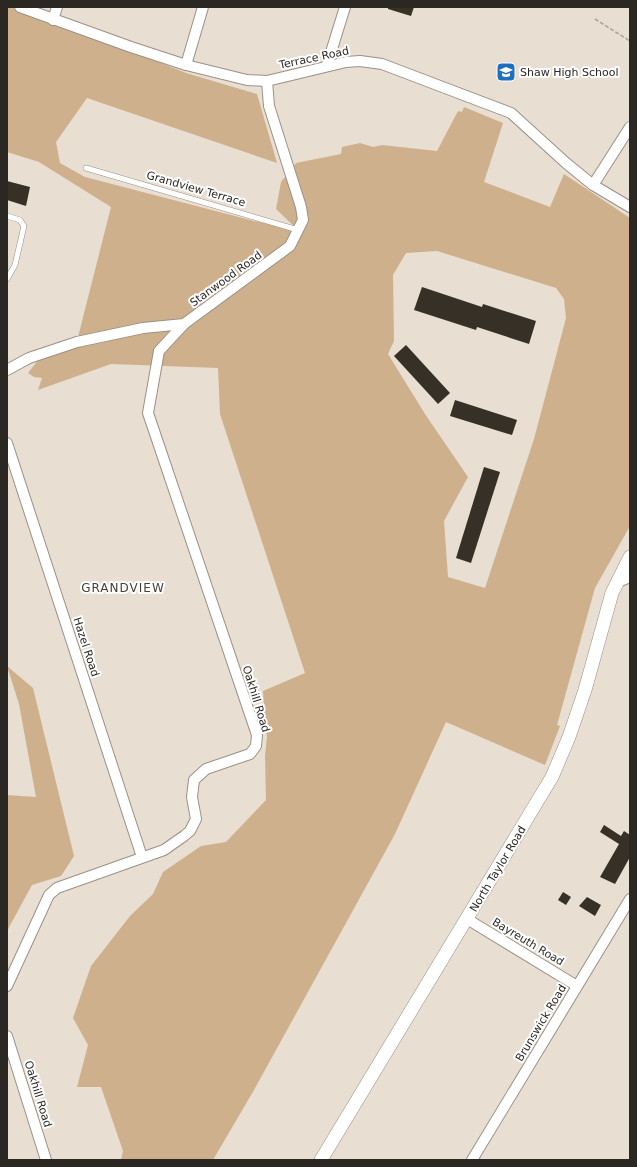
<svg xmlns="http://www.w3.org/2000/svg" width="637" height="1167" viewBox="0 0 637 1167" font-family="'DejaVu Sans',sans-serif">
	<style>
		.green { fill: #cfb08c; fill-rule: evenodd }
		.building { fill: #373027 }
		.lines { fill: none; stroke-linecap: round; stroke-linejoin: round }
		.service-casing { stroke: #9a9186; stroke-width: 6 }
		.minor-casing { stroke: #9a9186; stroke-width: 12 }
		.tertiary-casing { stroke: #9a9186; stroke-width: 14 }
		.path { stroke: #a9a298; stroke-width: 1.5; stroke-dasharray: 4 2; stroke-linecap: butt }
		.service { stroke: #fff; stroke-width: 5 }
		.minor { stroke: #fff; stroke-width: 10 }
		.tertiary { stroke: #fff; stroke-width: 13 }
		.labels { text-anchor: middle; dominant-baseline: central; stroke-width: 4; stroke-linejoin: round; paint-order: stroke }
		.street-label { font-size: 11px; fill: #2b2823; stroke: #fff }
		.poi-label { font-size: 11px; fill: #2b2823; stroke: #fff; text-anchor: start }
		.neighbourhood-label { font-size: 12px; letter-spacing: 1px; fill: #484037; stroke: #fff }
	</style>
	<rect width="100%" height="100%" fill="#e8ded2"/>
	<g class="green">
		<path d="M7,7H20L186,73L257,94L277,163L87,98L56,142L60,163L85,177L254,221L298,230L276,209L281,182L296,163L341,154L342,147L360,143L373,147L382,145L437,151L458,111L462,112L464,107L503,123L484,182L550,207L564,174L630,218V526L595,588L557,725L560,726L545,765L446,722L395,834L254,1090L213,1160H121L123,1151L101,1087H77L88,1045L73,1018L91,966L130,916L153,894L163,872L201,846L226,842L266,800L265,756L267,737L265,723L263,691L305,673L220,414L218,368L111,364L38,390L42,378L34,377L28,373L39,359L77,341L111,207L39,162L7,152ZM437,251L556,288L564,299L566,318L534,439L485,588L448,577L444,521L468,477L425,414L388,354L394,341L393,275L406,253Z"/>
		<polygon points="7,666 33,688 74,856 61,876 32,885 7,931 7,795 36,797 19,704"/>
	</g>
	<g class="building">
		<polygon points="388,7 414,7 411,16 388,9"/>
		<polygon points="7,181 30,187 26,206 7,200"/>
		<polygon points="422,287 482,307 483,304 536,321 529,344 477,327 476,330 414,310"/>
		<polygon points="406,345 450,393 438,404 394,356"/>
		<polygon points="455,400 517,420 512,435 450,416"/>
		<polygon points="484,467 500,472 471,563 456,558"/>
		<polygon points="604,825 621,836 624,831 630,835 630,857 615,884 600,877 619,844 600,832"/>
		<polygon points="563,892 571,897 566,905 558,900"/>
		<polygon points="587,897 601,905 595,916 579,906"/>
	</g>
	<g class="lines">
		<defs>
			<g id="service">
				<polyline points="86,168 298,230"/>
				<polyline points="7,216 20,220 24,226 15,265 7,279"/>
			</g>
			<g id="minor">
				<polyline points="20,7 131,47 186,65 247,80 267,81 346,62 360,61 382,64 511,113 566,163 593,185 630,207"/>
				<polyline points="53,20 57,7"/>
				<polyline points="186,65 203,7"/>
				<polyline points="327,65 345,7"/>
				<polyline points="593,185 630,127"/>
				<polyline points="7,370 29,358 77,342 143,328 184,324 290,246 303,220 301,207 269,106 267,81"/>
				<polyline points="7,443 142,857"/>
				<polyline points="616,583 630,577"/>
				<polyline points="467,919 577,986"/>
				<polyline points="7,986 49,895 57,888 164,850 184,836 190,831 196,819 192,797 194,780 206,769 250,754 256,746 257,735 148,413 159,351 184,324"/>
				<polyline points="7,1036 46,1160"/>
				<polyline points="472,1160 630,899"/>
			</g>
			<polyline id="tertiary" points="321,1160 552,777 569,737 585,690 612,593 630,557"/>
		</defs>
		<use href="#service" class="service-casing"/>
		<use href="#minor" class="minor-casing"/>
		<use href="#tertiary" class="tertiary-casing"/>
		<polyline class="path" points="595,19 630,41"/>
		<use href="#service" class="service"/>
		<use href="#minor" class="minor"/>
		<use href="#tertiary" class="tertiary"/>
	</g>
	<defs>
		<symbol id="school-square" viewBox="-11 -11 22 22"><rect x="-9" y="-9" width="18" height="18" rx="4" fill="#1e6fbe" stroke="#fff"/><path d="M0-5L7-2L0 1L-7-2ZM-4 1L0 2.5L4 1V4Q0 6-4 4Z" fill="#fff"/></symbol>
	</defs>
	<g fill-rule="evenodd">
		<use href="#school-square" x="495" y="61" width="22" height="22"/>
	</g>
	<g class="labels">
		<g class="street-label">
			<text transform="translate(314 58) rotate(-12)">Terrace Road</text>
			<text transform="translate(196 189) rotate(16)">Grandview Terrace</text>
			<text transform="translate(226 279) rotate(-36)">Stanwood Road</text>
			<text transform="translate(86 647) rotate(72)">Hazel Road</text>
			<text transform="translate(256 699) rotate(73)">Oakhill Road</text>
			<text transform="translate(498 869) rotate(-59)">North Taylor Road</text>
			<text transform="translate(528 942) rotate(31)">Bayreuth Road</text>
			<text transform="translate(541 1023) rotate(-59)">Brunswick Road</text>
			<text transform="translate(38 1094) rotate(73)">Oakhill Road</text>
		</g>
		<g class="poi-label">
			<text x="520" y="72">Shaw High School</text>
		</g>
		<g class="neighbourhood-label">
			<text x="123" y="588">GRANDVIEW</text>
		</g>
	</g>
	<rect width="637" height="1167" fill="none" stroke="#2b2823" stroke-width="16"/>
</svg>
